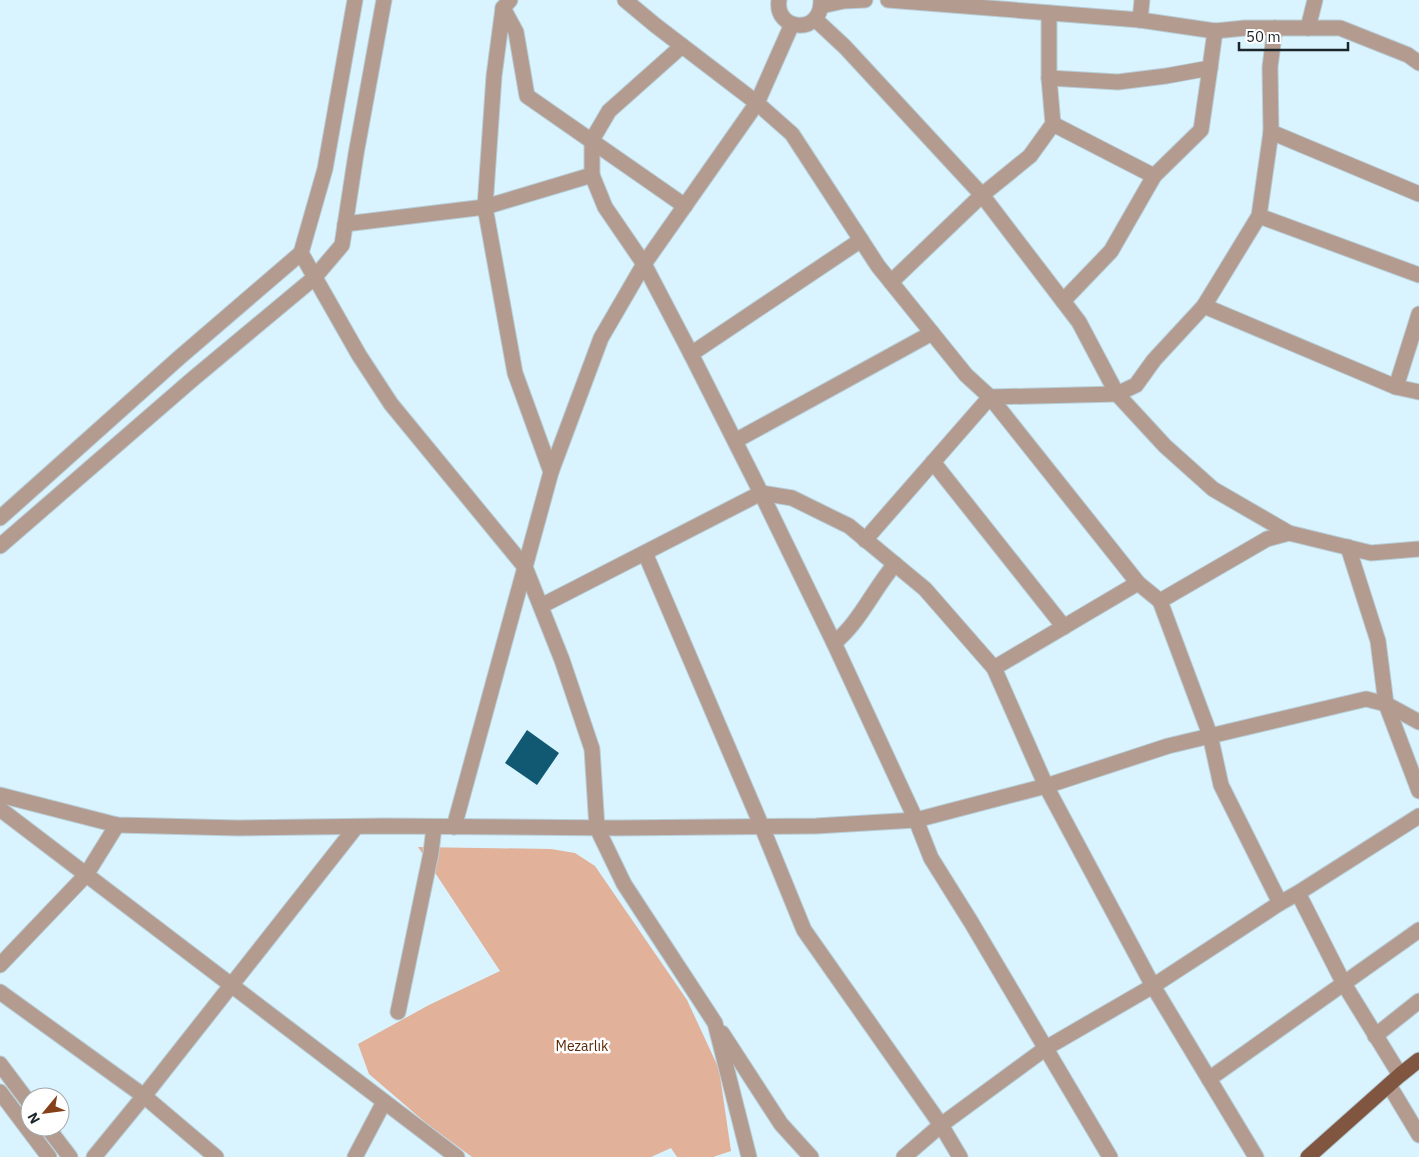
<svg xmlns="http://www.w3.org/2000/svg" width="1419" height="1157" viewBox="0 0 1419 1157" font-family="'IBM Plex Sans',sans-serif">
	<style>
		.green { fill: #e2b199 }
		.building { fill: #115972 }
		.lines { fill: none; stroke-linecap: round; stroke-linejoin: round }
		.minor-casing { stroke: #b7ced8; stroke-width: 17 }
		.major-casing { stroke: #b7ced8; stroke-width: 17 }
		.minor { stroke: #b49b8f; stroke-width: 15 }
		.major { stroke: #815641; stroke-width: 15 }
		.labels { text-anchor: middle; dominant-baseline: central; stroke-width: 5; stroke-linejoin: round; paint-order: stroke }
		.park-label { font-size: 14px; fill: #5a2707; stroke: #fff }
	</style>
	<rect width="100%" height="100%" fill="#d9f3ff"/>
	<polygon class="green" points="418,847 551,849 575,853 595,866 687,1000 719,1069 731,1151 713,1157 677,1157 671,1148 651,1157 472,1157 426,1123 369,1074 358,1044 429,1005 500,971"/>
	<polygon class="building" points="527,730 559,753 537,785 505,763"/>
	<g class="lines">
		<defs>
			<g id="minor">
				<polyline points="510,0 503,8 494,76 485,207 515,373 551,472"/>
				<polyline points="625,0 655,25 757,103 792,134 878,266 966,375 990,397 1138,583 1160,601 1210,735 1221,785 1280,903"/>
				<path d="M779,0C774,31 822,36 821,0"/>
				<polyline points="888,0 1140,20 1215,31 1245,28 1340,28 1408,55 1419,63"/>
				<polyline points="821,6 844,1 865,0"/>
				<polyline points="503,8 516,32 527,96 685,206"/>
				<polyline points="815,19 845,47 982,195 1079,322 1117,394 1165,446 1213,489 1289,533 1371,553 1419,549"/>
				<polyline points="1140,20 1142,0"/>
				<polyline points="1308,28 1315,0"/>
				<polyline points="682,46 609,111 592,140 592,175 605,207 644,264 691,354 761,493 834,643 916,820 931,858 971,922 1110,1157"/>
				<polyline points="1049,78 1118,82 1166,76 1210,68 1215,31"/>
				<polyline points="1053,124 1154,176"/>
				<polyline points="1271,132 1419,194"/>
				<polyline points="1259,216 1419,275"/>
				<polyline points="345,224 485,207 592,175"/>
				<polyline points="301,253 359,355 391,404 525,567 562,660 592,749 597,828 624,884 715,1023 749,1157"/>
				<polyline points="891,282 982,195 1030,156 1053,124 1049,78 1049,13"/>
				<polyline points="1063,301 1111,251 1154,176 1201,130 1210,68"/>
				<polyline points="1204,306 1396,387 1419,392"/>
				<polyline points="691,354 861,240"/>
				<polyline points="1396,387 1419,314"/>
				<polyline points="735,441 932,333"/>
				<polyline points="933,462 1064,627"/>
				<polyline points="0,518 180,357 301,253 325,169 355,0"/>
				<polyline points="865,540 990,397 1117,394 1136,385 1154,360 1204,306 1259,216 1271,132 1270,67 1275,28"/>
				<polyline points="0,546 194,378 314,278 342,245 356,154 384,0"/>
				<polyline points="1348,547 1378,641 1386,704 1419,791"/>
				<polyline points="645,553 762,827 804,930 941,1125 960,1157"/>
				<polyline points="1160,601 1267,539 1289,533"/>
				<polyline points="541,606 761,493 792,498 849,526 925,589 994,668 1046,786 1153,986 1256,1157"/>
				<path d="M834,643C860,622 873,590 895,564"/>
				<polyline points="994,668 1138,583"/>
				<polyline points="0,795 117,825 238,828 384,826 616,828 816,826 916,820 1046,786 1168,746 1366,699 1386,704 1419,722"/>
				<polyline points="0,809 457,1157"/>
				<polyline points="454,827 551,472 601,338 644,264 757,103 792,24"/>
				<polyline points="1298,893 1344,984 1400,1075"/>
				<polyline points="0,965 86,875 117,825"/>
				<polyline points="0,992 144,1096 216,1157"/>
				<polyline points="398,1012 431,853 434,827"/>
				<polyline points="722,1033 781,1124 811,1157"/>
				<polyline points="1375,1036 1419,1001"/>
				<polyline points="0,1064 30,1104"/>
				<polyline points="1209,1079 1419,930"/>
				<polyline points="1389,1085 1419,1135"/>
				<polyline points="0,1092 49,1157"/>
				<polyline points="47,1127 70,1157"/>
				<polyline points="94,1157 144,1096 356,827"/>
				<polyline points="355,1157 384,1102"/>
				<polyline points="904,1157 941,1125 1046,1048 1153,986 1280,903 1298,893 1419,816"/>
			</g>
			<polyline id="major" points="1308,1157 1400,1075 1419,1060"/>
		</defs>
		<use href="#minor" class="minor-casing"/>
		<use href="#major" class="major-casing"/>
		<use href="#minor" class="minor"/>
		<use href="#major" class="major"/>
	</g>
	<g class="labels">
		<g class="park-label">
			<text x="582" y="1046">Mezarlık</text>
		</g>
	</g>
	<g transform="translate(45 1112) rotate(241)"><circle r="24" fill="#ffffff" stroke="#a4a7a9"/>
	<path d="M0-4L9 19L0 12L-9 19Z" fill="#864019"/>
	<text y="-8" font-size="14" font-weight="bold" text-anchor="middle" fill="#1b2428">N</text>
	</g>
	<path d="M1239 42v8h109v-8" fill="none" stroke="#1b2428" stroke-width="2.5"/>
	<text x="1246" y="42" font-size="15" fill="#1b2428" stroke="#ffffff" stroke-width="4" paint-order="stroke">50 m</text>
</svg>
